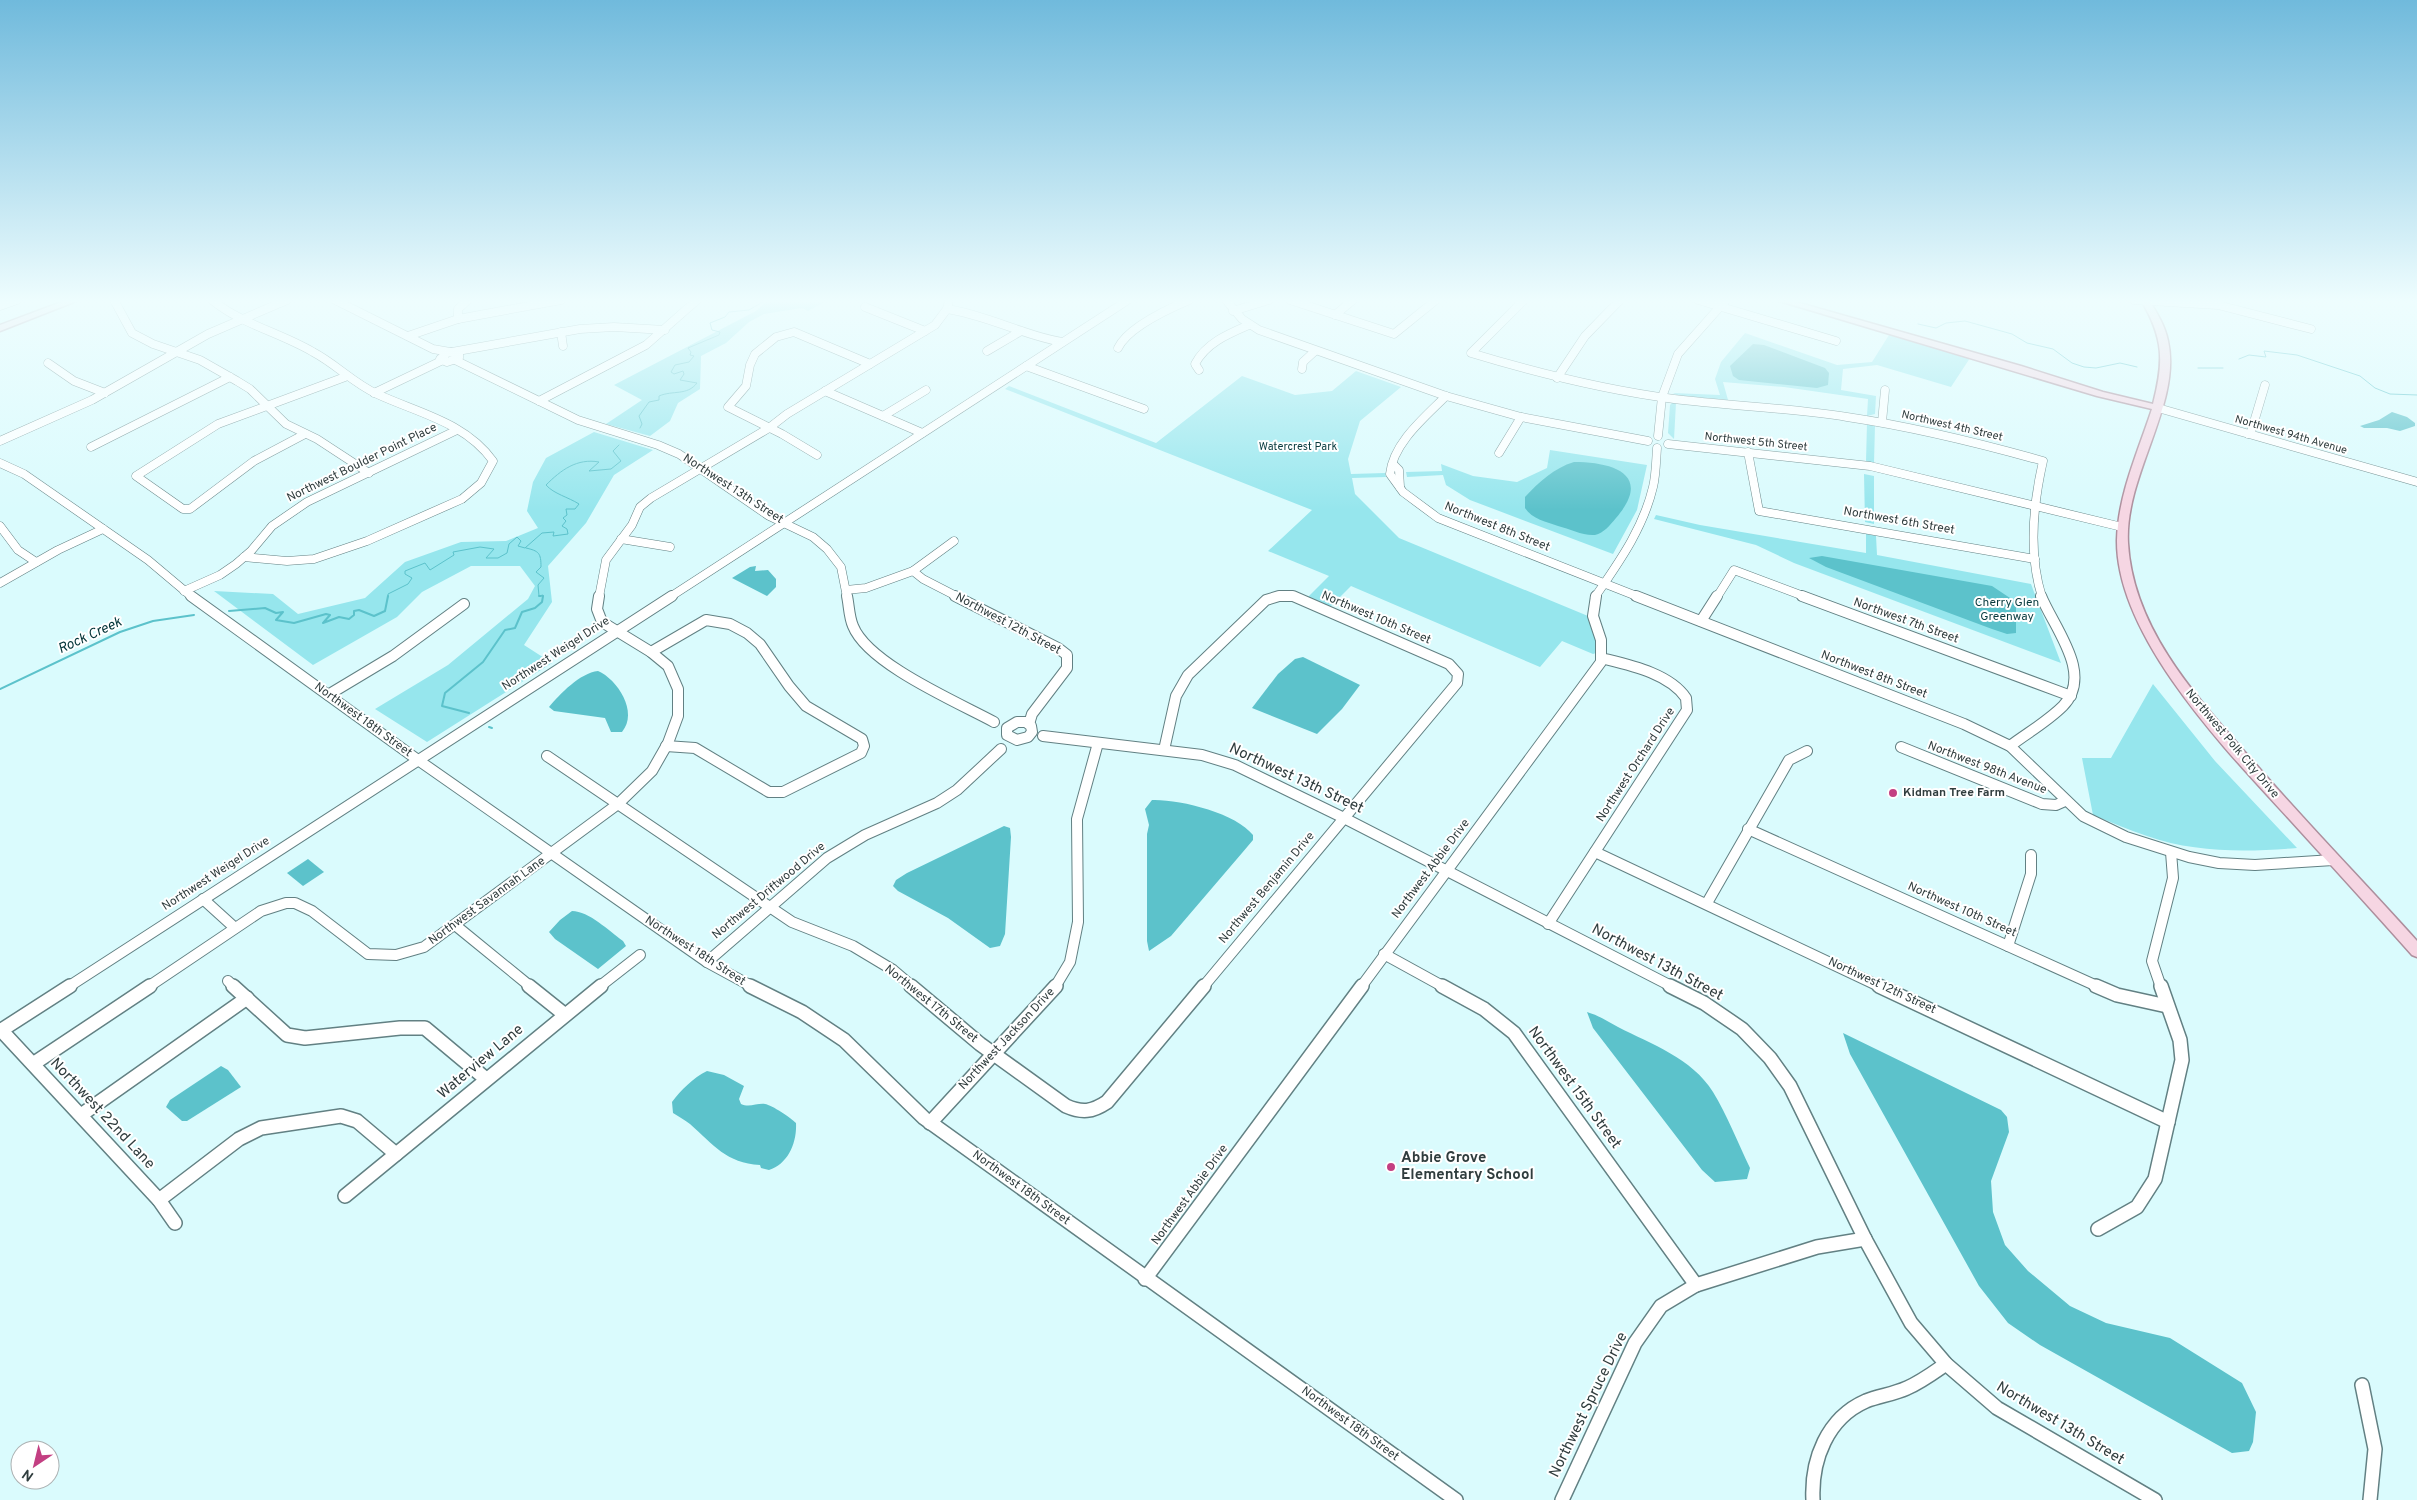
<svg xmlns="http://www.w3.org/2000/svg" width="2417" height="1500" viewBox="0 0 2417 1500" font-family="Overpass,sans-serif">
	<style>
		.green { fill: #96e6ed }
		.water { fill: #5cc2cb }
		.lines { fill: none; stroke-linecap: round; stroke-linejoin: round }
		.stream-far1 { stroke: #5cc2cb; stroke-width: 1 }
		.stream { stroke: #5cc2cb; stroke-width: 2 }
		.minor-far2-casing { stroke: #628083; stroke-width: 9 }
		.minor-far1-casing { stroke: #628083; stroke-width: 12 }
		.minor-casing { stroke: #628083; stroke-width: 16 }
		.major-casing { stroke: #ad8f9d; stroke-width: 3 }
		.minor-far2 { stroke: #fff; stroke-width: 8 }
		.minor-far1 { stroke: #fff; stroke-width: 10 }
		.minor { stroke: #fff; stroke-width: 13 }
		.major { fill: #f6d6e3; fill-rule: evenodd }
		.poi-dot { fill: #c33f82; stroke: #fff; stroke-width: 2 }
		.labels { text-anchor: middle; dominant-baseline: central; stroke-width: 4; stroke-linejoin: round; paint-order: stroke }
		.far-street-label { font-size: 11px; fill: #303d3e; stroke: #fff }
		.far-park-label { font-size: 11px; fill: #093b3f; stroke: #fff }
		.street-label { font-size: 12px; fill: #303d3e; stroke: #fff }
		.park-label { font-size: 12px; fill: #093b3f; stroke: #fff }
		.poi-label { font-size: 12px; font-weight: bold; fill: #303d3e; stroke: #fff; text-anchor: start }
		.water-label { font-size: 14px; font-style: italic; fill: #003236; stroke: #fff }
		.near-street-label { font-size: 15px; fill: #303d3e; stroke: #fff }
		.near-poi-label { font-size: 15px; font-weight: bold; fill: #303d3e; stroke: #fff; text-anchor: start }
	</style>
	<rect width="100%" height="100%" fill="#dafbfd"/>
	<g class="green">
		<polygon points="768,300 828,300 808,311 802,308 764,314 749,322 726,343 701,356 700,389 678,403 670,421 650,436 606,424 642,400 614,385 756,311"/>
		<polygon points="1745,333 1837,365 1872,362 1889,335 1970,358 1951,387 1877,365 1843,369 1841,390 1876,396 1875,414 1867,416 1868,399 1784,387 1723,382 1728,400 1679,396 1673,393 1720,395 1715,379 1721,362"/>
		<polygon points="1356,371 1401,387 1360,421 1348,459 1351,474 1385,473 1386,477 1352,478 1355,494 1399,538 1588,616 1597,638 1599,652 1593,654 1562,641 1540,667 1351,586 1330,607 1308,597 1329,576 1268,551 1312,510 1005,389 1009,386 1156,443 1242,376 1295,395 1332,391"/>
		<polygon points="1672,403 1676,403 1674,439 1668,433 1670,405"/>
		<polygon points="1867,423 1875,425 1874,463 1866,462"/>
		<polygon points="594,432 653,450 614,475 586,523 548,566 552,602 524,645 552,663 427,742 375,709 448,665 528,599 535,586 520,566 471,566 422,592 397,617 313,665 214,591 273,594 298,614 365,598 405,562 461,542 506,541 538,528 527,511 533,482 546,458"/>
		<polygon points="1550,450 1647,465 1637,510 1613,554 1470,500 1446,485 1443,475 1407,477 1406,472 1442,471 1441,464 1473,476 1517,482 1547,468"/>
		<polygon points="1864,474 1874,476 1874,524 1865,522"/>
		<polygon points="1656,515 1700,525 1866,553 1866,534 1876,536 1877,555 2031,584 2061,663 1794,563 1756,545 1654,519"/>
		<path d="M2153,684L2215,761L2297,848C2247,852 2195,853 2147,836C2129,830 2111,822 2093,815L2082,758H2111Z"/>
	</g>
	<g class="water">
		<polygon points="1753,344 1764,345 1825,368 1829,373 1828,385 1817,388 1739,380 1733,376 1730,366"/>
		<polygon points="2392,412 2407,417 2415,423 2415,426 2400,431 2387,428 2364,428 2360,426 2379,420"/>
		<path d="M1574,462C1614,462 1653,475 1616,518C1610,525 1604,533 1595,535C1583,536 1570,529 1558,526C1547,522 1532,519 1525,508V497C1539,482 1554,468 1574,462Z"/>
		<polygon points="1822,556 1992,586 2016,602 2016,633 2007,634 1992,629 1826,567 1809,558"/>
		<polygon points="756,566 755,571 768,570 776,579 776,587 767,596 732,578 750,567"/>
		<polygon points="1303,657 1360,685 1342,709 1317,734 1252,708 1278,674 1295,659"/>
		<path d="M598,671C617,679 639,712 622,732H611L605,718L554,711L549,707C560,694 580,673 598,671Z"/>
		<path d="M1152,800C1179,799 1236,813 1253,835V840L1242,853L1171,936L1149,951L1147,941V834L1149,825L1145,809Z"/>
		<polygon points="1004,826 1010,828 1011,837 1005,934 1000,946 990,948 948,918 898,891 893,886 896,880 907,873"/>
		<polygon points="308,859 324,872 303,886 287,873"/>
		<path d="M572,911C589,911 609,931 623,941L626,946L598,969L555,939L549,932L560,920Z"/>
		<path d="M1587,1012C1600,1016 1607,1021 1618,1027C1651,1044 1692,1058 1713,1092C1727,1115 1738,1143 1750,1168L1747,1179L1715,1182L1702,1170L1593,1028Z"/>
		<polygon points="1843,1033 2001,1110 2007,1117 2009,1132 1991,1181 1993,1212 2005,1245 2028,1271 2070,1306 2106,1323 2170,1338 2242,1383 2256,1412 2253,1442 2249,1451 2232,1453 2040,1345 2008,1323 1979,1286 1850,1054"/>
		<polygon points="221,1066 228,1070 241,1087 187,1121 182,1121 166,1107 170,1100"/>
		<path d="M707,1071L724,1075L744,1086L739,1099L741,1104C749,1108 757,1103 765,1104C772,1105 791,1118 796,1123C797,1143 788,1164 769,1170L761,1168L760,1165C726,1163 714,1145 690,1124C685,1120 679,1117 673,1113L672,1102C681,1090 693,1078 707,1071Z"/>
	</g>
	<g class="lines">
		<g class="stream-far1">
			<polyline points="1918,324 1936,328 1946,323 1965,321 2012,334 2027,343 2053,349 2072,363 2084,367 2096,368 2120,363 2137,367"/>
			<polyline points="2239,359 2249,355 2266,357 2264,351 2297,355 2360,376 2375,388 2390,394 2417,395"/>
			<polyline points="2198,368 2223,368"/>
			<path d="M640,428L642,424L639,416L649,402L659,400V396C673,390 687,396 697,383L680,380L684,374L683,371L674,374L671,372L675,365L689,362L694,356L690,355L691,352L688,348L719,335L720,332L712,330L710,323L725,317L729,312L749,310L766,300"/>
			<path d="M526,548C539,551 541,553 541,567L536,572L544,578L538,585L539,596L543,595V597"/>
			<path d="M388,597V594L408,584L412,578L405,574V571L425,563L430,570L454,555L453,552L480,547L494,549L486,558H498L507,553L509,544L517,537L521,541L518,546L525,548L542,533L554,532L553,536L568,534L567,529L562,526L566,521L563,518L567,515L566,509H575L579,504C568,497 554,494 546,485C561,470 577,458 599,462L589,471L611,469L621,461L613,451L619,445"/>
		</g>
		<g class="stream">
			<polyline points="539,596 541,596"/>
			<polyline points="229,611 265,608 276,613 283,612 276,620 294,623 326,614 330,615 323,623 339,617 349,619 354,615 354,611 359,610 374,616 385,611 388,596"/>
			<polyline points="0,689 120,632 153,621 194,615"/>
			<polyline points="469,713 442,706 445,693 483,662 505,630 515,628 522,612 535,608 542,602 543,596"/>
			<polyline points="489,727 492,728"/>
		</g>
		<defs>
			<g id="minor-far2">
				<polyline points="114,300 132,333 153,344 200,360 237,381 250,389 286,424 317,439 369,473"/>
				<path d="M212,300C241,324 281,333 313,352C336,364 353,383 377,394C418,413 465,422 493,461L481,483L462,499L367,541L314,559L287,561L244,557"/>
				<polyline points="335,300 433,349 450,352"/>
				<polyline points="1226,300 1242,319 1259,330 1446,396 1521,417 1648,441"/>
				<polyline points="1290,300 1394,334 1436,300"/>
				<path d="M1524,300L1471,353C1537,373 1605,390 1674,399C1732,406 1790,408 1847,417C1914,427 1979,443 2043,461C2033,505 2028,553 2042,597"/>
				<polyline points="1698,300 1836,341"/>
				<polyline points="2134,300 2218,305 2311,329"/>
				<polyline points="0,306 17,300"/>
				<polyline points="865,307 925,331"/>
				<path d="M947,309C987,315 1022,335 1062,342"/>
				<polyline points="1233,311 1269,300"/>
				<polyline points="1335,315 1353,300"/>
				<polyline points="458,319 458,309 468,300"/>
				<polyline points="561,332 563,346"/>
				<polyline points="408,336 458,319 561,300"/>
				<path d="M1118,348C1128,327 1168,309 1189,300"/>
				<polyline points="987,351 1021,331"/>
				<polygon points="452,352 459,354 459,358 447,362 440,359 447,353"/>
				<polyline points="452,352 580,329 614,327 665,330"/>
				<polyline points="455,360 578,420 658,445 679,454 769,516 813,537 827,549 841,567 847,597"/>
				<polyline points="48,363 74,381 105,393"/>
				<polyline points="1026,366 1144,409"/>
				<polyline points="1302,369 1303,362 1315,351"/>
				<path d="M1199,370L1195,364C1206,343 1228,334 1249,325"/>
				<polyline points="1557,378 1585,336 1620,300"/>
				<polyline points="825,391 922,433"/>
				<polyline points="374,393 441,361"/>
				<path d="M1446,396C1425,417 1393,443 1390,474L1403,492L1438,518L1639,597"/>
				<polyline points="539,401 646,345 697,300"/>
				<polyline points="2158,408 2417,482"/>
				<polyline points="883,416 926,390"/>
				<polyline points="1882,422 1885,390"/>
				<polyline points="305,434 254,461 190,509 183,509 136,476 218,424 345,377"/>
				<polyline points="2248,434 2251,432 2265,385"/>
				<polyline points="1658,436 1662,397 1678,354 1726,300"/>
				<polyline points="0,441 92,400 208,334 287,300"/>
				<polyline points="1668,444 1870,466 2122,527"/>
				<polyline points="91,447 230,377"/>
				<polyline points="1748,452 1759,511 2035,559"/>
				<polyline points="1499,453 1521,417"/>
				<polyline points="817,455 782,434 728,407 746,386 750,365 755,354 776,337 794,332 870,364"/>
				<polyline points="0,463 24,474 148,560 192,597"/>
				<polyline points="1393,464 1399,470 1400,487"/>
				<polyline points="0,526 18,550 36,562"/>
				<polyline points="621,539 670,547"/>
				<polyline points="913,571 923,579 958,597"/>
				<polyline points="0,583 58,550 103,529"/>
				<polyline points="846,590 866,588 913,571 954,541"/>
				<polyline points="184,591 220,575 236,564 251,551 272,526 307,502 457,430"/>
				<polyline points="599,597 606,560 632,525 640,507 651,498 769,428 787,414 935,325 947,309 949,300"/>
				<polyline points="670,597 1128,300"/>
				<polyline points="1276,597 1295,597"/>
				<path d="M1595,597C1619,562 1643,529 1653,487C1656,475 1656,461 1657,448"/>
				<polyline points="1717,597 1734,570 1806,597"/>
			</g>
			<g id="minor-far1">
				<polyline points="191,596 418,760 707,962 753,987"/>
				<path d="M847,596C849,605 849,617 853,626C868,664 957,702 994,722"/>
				<polyline points="955,596 1058,648 1067,655 1067,668 1032,714 1029,724"/>
				<polyline points="1636,596 1964,724 2010,746 2083,816 2126,837 2189,857 2219,863 2255,865 2333,860"/>
				<polyline points="1802,596 2071,696"/>
				<polyline points="1701,621 1717,596"/>
				<polyline points="651,652 706,620 730,624 747,633 760,644 789,686 806,706 862,739 864,746 861,753 783,792 769,792 695,748 666,746"/>
				<polyline points="328,695 393,656 464,604"/>
				<polygon points="1017,722 1026,722 1031,726 1032,732 1028,737 1017,740 1007,735 1007,728"/>
				<polyline points="1043,736 1202,755 1235,765 1344,818 1673,987"/>
				<path d="M2010,746C2027,733 2047,722 2063,706C2094,674 2054,628 2041,596"/>
				<polyline points="1901,747 2042,804 2056,805 2065,801"/>
				<polyline points="1164,750 1176,696 1188,675 1266,600 1279,596 1293,596 1449,664 1458,674 1457,683 1203,987"/>
				<polyline points="547,756 792,922 853,946 893,970 913,987"/>
				<polyline points="1748,829 2099,987"/>
				<polyline points="1595,852 1881,987"/>
				<polyline points="203,899 235,928"/>
				<polyline points="1707,903 1789,760 1807,751"/>
				<path d="M1548,924L1687,710L1686,698C1669,673 1629,665 1601,658"/>
				<polyline points="455,925 531,987"/>
				<polyline points="2008,946 2031,874 2031,855"/>
				<polyline points="1384,954 1444,987"/>
				<polyline points="707,962 827,858 865,835 937,803 957,790 1001,749"/>
				<polyline points="228,981 234,987"/>
				<polyline points="68,987 672,596"/>
				<polyline points="148,987 261,911 286,903 295,903 312,911 368,954 396,955 424,947 618,804 652,771 668,743 678,716 678,689 668,666 651,652 602,622 597,609 599,596"/>
				<polyline points="599,987 640,955"/>
				<polyline points="1055,987 1070,962 1078,922 1077,819 1098,743"/>
				<polyline points="1361,987 1601,662 1601,640 1593,616 1596,596"/>
				<polyline points="2161,987 2152,961 2173,878 2171,852"/>
			</g>
			<g id="minor">
				<polyline points="233,986 287,1035 305,1038 400,1028 425,1028 486,1079"/>
				<polyline points="529,986 564,1014"/>
				<polyline points="750,986 802,1012 844,1040 924,1118 1456,1500"/>
				<path d="M911,986L980,1044L1066,1106C1082,1113 1092,1112 1107,1102L1204,986"/>
				<polyline points="1442,986 1484,1009 1514,1033 1696,1285"/>
				<polyline points="1670,986 1704,1003 1742,1029 1770,1058 1790,1086 1865,1239 1911,1323 1946,1364 1997,1408 2155,1500"/>
				<polyline points="1879,986 2168,1122"/>
				<polyline points="2096,986 2117,995 2167,1006"/>
				<polyline points="1,1030 159,1200 175,1223"/>
				<polyline points="0,1031 70,986"/>
				<polyline points="33,1064 150,986"/>
				<polyline points="81,1115 247,998"/>
				<polyline points="930,1123 1056,986"/>
				<polyline points="345,1196 601,986"/>
				<polyline points="159,1200 239,1139 261,1128 341,1116 357,1121 396,1154"/>
				<polyline points="2098,1229 2137,1207 2155,1179 2182,1060 2180,1040 2161,986"/>
				<polyline points="1145,1279 1362,986"/>
				<polyline points="2362,1385 2375,1449 2370,1500"/>
				<polyline points="1562,1500 1635,1343 1661,1306 1696,1285 1817,1247 1865,1239"/>
				<path d="M1813,1500C1811,1460 1827,1418 1866,1401C1879,1396 1894,1394 1907,1388C1921,1382 1933,1373 1946,1364"/>
			</g>
			<g id="major">
				<polygon points="67,300 79,300 0,331 0,325"/>
				<path d="M1776,300H1789L2021,366L2103,392L2153,404C2164,361 2164,339 2141,300H2149C2157,313 2165,326 2168,341C2182,404 2124,476 2128,543C2133,633 2203,704 2259,768C2310,827 2365,883 2417,941V957L2412,955C2372,910 2331,865 2291,821C2228,752 2116,638 2117,540C2118,495 2138,452 2152,409L2097,396Z"/>
			</g>
		</defs>
		<use href="#minor-far2" class="minor-far2-casing"/>
		<use href="#minor-far1" class="minor-far1-casing"/>
		<use href="#minor" class="minor-casing"/>
		<use href="#major" class="major-casing"/>
		<use href="#minor-far2" class="minor-far2"/>
		<use href="#minor-far1" class="minor-far1"/>
		<use href="#minor" class="minor"/>
		<use href="#major" class="major"/>
	</g>
	<linearGradient id="sky" x2="0" y2="1"><stop stop-color="#70badc"/><stop offset="0.59" stop-color="#eefdfe"/><stop offset="1" stop-color="#eefdfe" stop-opacity="0"/></linearGradient>
	<rect width="2417" height="510" fill="url(#sky)"/>
	<g class="poi-dot">
		<circle cx="1893" cy="793" r="5"/>
		<circle cx="1391" cy="1167" r="5"/>
	</g>
	<g class="labels">
		<g class="far-street-label">
			<text transform="translate(1952 426) rotate(13)">Northwest 4th Street</text>
			<text transform="translate(2291 435) rotate(16)">Northwest 94th Avenue</text>
			<text transform="translate(1756 442) rotate(6)">Northwest 5th Street</text>
		</g>
		<g class="far-park-label">
			<text x="1298" y="447">Watercrest Park</text>
		</g>
		<g class="street-label">
			<text transform="translate(362 463) rotate(-26)">Northwest Boulder Point Place</text>
			<text transform="translate(733 489) rotate(33)">Northwest 13th Street</text>
			<text transform="translate(1899 521) rotate(10)">Northwest 6th Street</text>
			<text transform="translate(1497 527) rotate(22)">Northwest 8th Street</text>
			<text transform="translate(1376 618) rotate(23)">Northwest 10th Street</text>
			<text transform="translate(1906 621) rotate(20)">Northwest 7th Street</text>
			<text transform="translate(1008 624) rotate(28)">Northwest 12th Street</text>
			<text transform="translate(556 654) rotate(-33)">Northwest Weigel Drive</text>
			<text transform="translate(1874 675) rotate(21)">Northwest 8th Street</text>
			<text transform="translate(363 720) rotate(36)">Northwest 18th Street</text>
			<text transform="translate(2232 744) rotate(50)">Northwest Polk City Drive</text>
			<text transform="translate(1636 765) rotate(-57)">Northwest Orchard Drive</text>
			<text transform="translate(1987 768) rotate(21)">Northwest 98th Avenue</text>
			<text transform="translate(1431 869) rotate(-53)">Northwest Abbie Drive</text>
			<text transform="translate(216 874) rotate(-33)">Northwest Weigel Drive</text>
			<text transform="translate(1267 888) rotate(-50)">Northwest Benjamin Drive</text>
			<text transform="translate(769 891) rotate(-40)">Northwest Driftwood Drive</text>
			<text transform="translate(487 901) rotate(-36)">Northwest Savannah Lane</text>
			<text transform="translate(1962 910) rotate(24)">Northwest 10th Street</text>
			<text transform="translate(695 951) rotate(33)">Northwest 18th Street</text>
			<text transform="translate(1882 986) rotate(25)">Northwest 12th Street</text>
			<text transform="translate(931 1004) rotate(39)">Northwest 17th Street</text>
			<text transform="translate(1007 1039) rotate(-47)">Northwest Jackson Drive</text>
			<text transform="translate(1021 1188) rotate(36)">Northwest 18th Street</text>
			<text transform="translate(1190 1195) rotate(-54)">Northwest Abbie Drive</text>
			<text transform="translate(1350 1424) rotate(36)">Northwest 18th Street</text>
		</g>
		<g class="park-label">
			<text x="2007" y="603">Cherry Glen<tspan x="2007" dy="14">Greenway</tspan></text>
		</g>
		<g class="poi-label">
			<text x="1903" y="793">Kidman Tree Farm</text>
		</g>
		<g class="water-label">
			<text transform="translate(90 636) rotate(-25)">Rock Creek</text>
		</g>
		<g class="near-street-label">
			<text transform="translate(1296 779) rotate(25)">Northwest 13th Street</text>
			<text transform="translate(1657 963) rotate(28)">Northwest 13th Street</text>
			<text transform="translate(481 1062) rotate(-40)">Waterview Lane</text>
			<text transform="translate(1574 1088) rotate(54)">Northwest 15th Street</text>
			<text transform="translate(102 1114) rotate(47)">Northwest 22nd Lane</text>
			<text transform="translate(1589 1405) rotate(-64)">Northwest Spruce Drive</text>
			<text transform="translate(2060 1424) rotate(31)">Northwest 13th Street</text>
		</g>
		<g class="near-poi-label">
			<text x="1401" y="1158">Abbie Grove<tspan x="1401" dy="17">Elementary School</tspan></text>
		</g>
	</g>
	<g transform="translate(35 1465) rotate(215)"><circle r="24" fill="#ffffff" stroke="#acb1b2"/>
	<path d="M0-4L9 19L0 12L-9 19Z" fill="#c33f82"/>
	<text y="-8" font-size="14" font-weight="bold" text-anchor="middle" fill="#303d3e">N</text>
	</g>
</svg>
